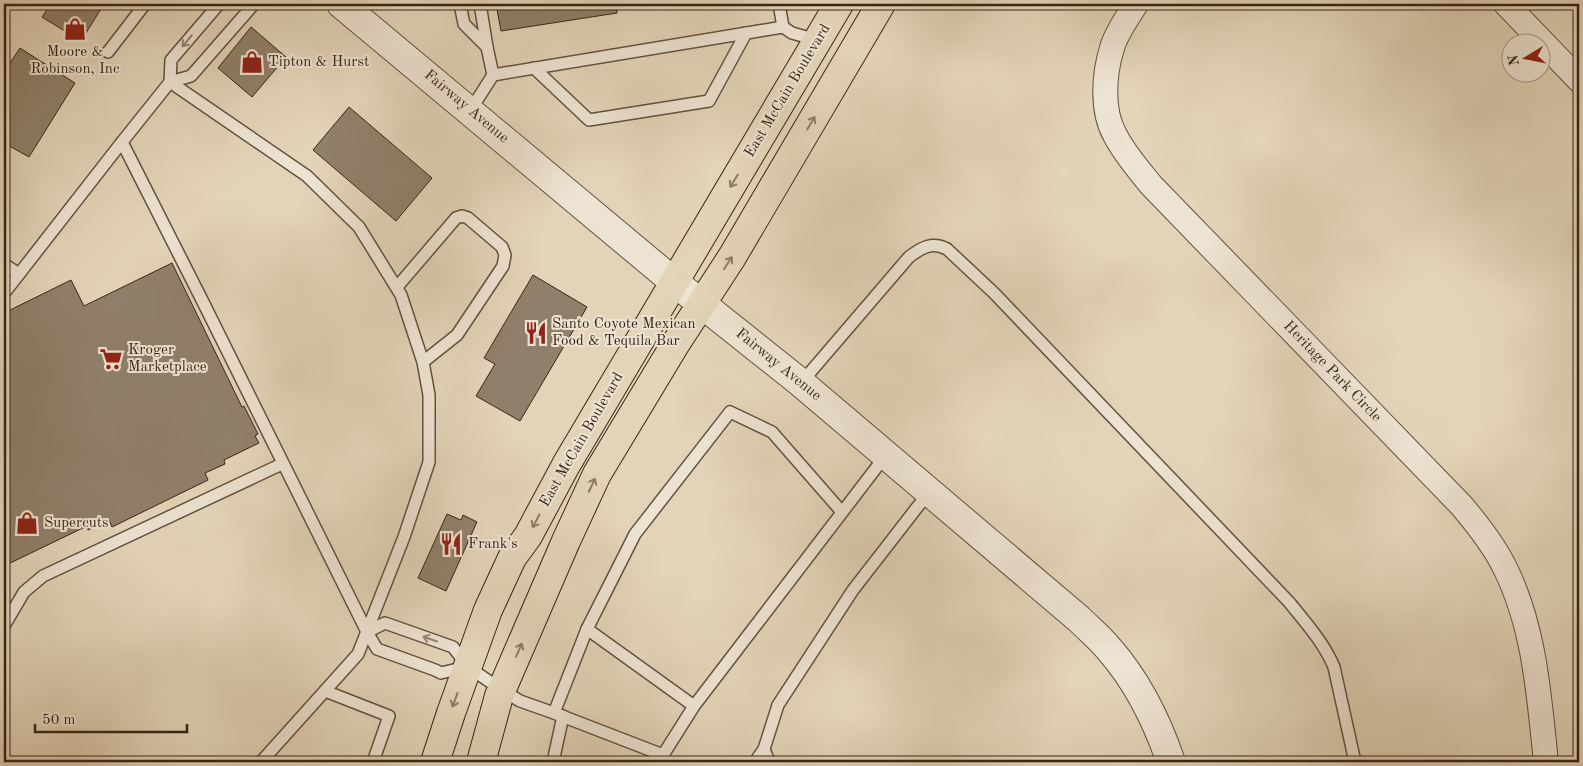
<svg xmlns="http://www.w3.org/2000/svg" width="1583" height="766" viewBox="0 0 1583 766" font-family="'Old Standard TT',serif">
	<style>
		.building { fill: #90806b; stroke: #372516 }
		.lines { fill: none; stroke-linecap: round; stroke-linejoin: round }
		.service-casing { stroke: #62513f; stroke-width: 14 }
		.minor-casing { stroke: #62513f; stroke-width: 26 }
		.tertiary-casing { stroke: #62513f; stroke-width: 30 }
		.primary-casing { stroke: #372516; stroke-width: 30 }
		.service { stroke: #ede3d2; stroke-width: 11 }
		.minor { stroke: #ede3d2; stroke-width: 24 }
		.tertiary { stroke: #ede3d2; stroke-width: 28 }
		.primary { stroke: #e3d4b9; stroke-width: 28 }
		.oneway { stroke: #928474 }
		.oneway2 { stroke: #8d7c68 }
		.labels { text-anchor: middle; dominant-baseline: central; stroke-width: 4; stroke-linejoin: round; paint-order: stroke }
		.poi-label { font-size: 15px; fill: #372516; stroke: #ede3d2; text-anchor: start }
		.street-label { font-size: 15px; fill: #372516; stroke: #ede3d2 }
	</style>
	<rect width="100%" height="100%" fill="#e3d4b9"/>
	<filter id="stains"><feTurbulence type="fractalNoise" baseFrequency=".004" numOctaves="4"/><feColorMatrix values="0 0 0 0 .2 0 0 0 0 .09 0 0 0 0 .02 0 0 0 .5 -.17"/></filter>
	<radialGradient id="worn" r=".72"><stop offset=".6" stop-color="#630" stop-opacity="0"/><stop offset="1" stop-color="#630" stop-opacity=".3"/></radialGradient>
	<g class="building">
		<polygon points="51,4 104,4 81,41 42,17"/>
		<polygon points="496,4 617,4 617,13 501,31"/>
		<polygon points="251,27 286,57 252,97 218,68"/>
		<polygon points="20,48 75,83 29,157 4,143 4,72"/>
		<polygon points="349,107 432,178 396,221 313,150"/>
		<polygon points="172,263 242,407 244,406 258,434 255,436 259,443 224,460 225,464 205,473 208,480 112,527 109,520 88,530 87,526 4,566 4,313 71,280 84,306"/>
		<polygon points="533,275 587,307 520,421 476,396 495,364 484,358"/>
		<polygon points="447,514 461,520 463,515 477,522 446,591 418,578"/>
	</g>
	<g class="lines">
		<defs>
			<g id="service">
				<polyline points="219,4 171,60 170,82 191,76 254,4"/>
				<polyline points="460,4 464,24 487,47 493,75"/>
				<polyline points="480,4 487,47"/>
				<polyline points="779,4 783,27"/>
				<polyline points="108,52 145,4"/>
				<polyline points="534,68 589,120 709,101 746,33"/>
				<polyline points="470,111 493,75 783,27 792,33 817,40"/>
				<polyline points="4,264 19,274"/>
				<polyline points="397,287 456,218 462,216 468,218 502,247 505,255 503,266 457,335 423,362"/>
				<polyline points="5,292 122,142"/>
				<path d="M801,383L909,257C921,248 932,241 947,249L994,293L1289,602C1306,623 1324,643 1334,667L1355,762"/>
				<polyline points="4,626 24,592 43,576 282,464"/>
				<polyline points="587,629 635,534 730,412 772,432 842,512"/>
				<polyline points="466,667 441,673 435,670 377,649 367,632 385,623 453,647 468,667 502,690 520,701 554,713"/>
				<polyline points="325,691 389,716 373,762"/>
				<polyline points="694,706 663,755 554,713 587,629 694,706 886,455"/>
				<polyline points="764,749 769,762"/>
				<polyline points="261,762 358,654 404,537 429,462 429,395 423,362 401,295 359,227 307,176 170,82 122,142 203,302 367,632"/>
				<polyline points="553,762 563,716"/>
				<polyline points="755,762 764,749 778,705 853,590 929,492"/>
			</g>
			<g id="minor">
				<path d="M1136,4C1128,17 1116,33 1112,48C1104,74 1101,110 1115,135C1124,153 1138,169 1151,185L1461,505C1478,525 1494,545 1505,568C1535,628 1539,697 1546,762"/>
				<polyline points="1506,4 1579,80"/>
			</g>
			<path id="tertiary" d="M341,4L673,281L801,383L1079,619C1089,629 1100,638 1109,649C1138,682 1157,721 1171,762"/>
			<g id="primary">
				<polyline points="435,762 451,713 488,610 512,558 528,536 566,465 839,4"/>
				<polyline points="481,762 499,696 566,541 597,474 676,343 732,257 881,4"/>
			</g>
		</defs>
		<use href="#service" class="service-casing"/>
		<use href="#minor" class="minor-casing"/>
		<use href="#tertiary" class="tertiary-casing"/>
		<use href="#primary" class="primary-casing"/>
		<use href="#service" class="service"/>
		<use href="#minor" class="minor"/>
		<use href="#tertiary" class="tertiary"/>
		<use href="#primary" class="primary"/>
	</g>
	<defs><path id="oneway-shaft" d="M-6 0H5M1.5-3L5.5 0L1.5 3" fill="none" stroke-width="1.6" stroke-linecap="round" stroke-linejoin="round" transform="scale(1.25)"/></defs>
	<g class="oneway">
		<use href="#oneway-shaft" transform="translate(187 41) rotate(130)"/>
		<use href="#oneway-shaft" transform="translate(430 639) rotate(-161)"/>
	</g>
	<g class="oneway2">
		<use href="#oneway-shaft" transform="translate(811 123) rotate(-59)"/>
		<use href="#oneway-shaft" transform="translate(734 181) rotate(121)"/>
		<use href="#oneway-shaft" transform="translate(728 263) rotate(-57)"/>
		<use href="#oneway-shaft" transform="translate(592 485) rotate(-65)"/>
		<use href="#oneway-shaft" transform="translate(536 521) rotate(118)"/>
		<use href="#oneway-shaft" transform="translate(519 650) rotate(-67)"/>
		<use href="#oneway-shaft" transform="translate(455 700) rotate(110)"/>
	</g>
	<defs>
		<symbol id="shop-bare" viewBox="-9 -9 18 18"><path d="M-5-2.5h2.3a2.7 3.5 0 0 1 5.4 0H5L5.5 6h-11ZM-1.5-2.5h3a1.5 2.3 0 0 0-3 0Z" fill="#8f2418" stroke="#ede3d2" stroke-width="2.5" paint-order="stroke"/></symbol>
		<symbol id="restaurant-bare" viewBox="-9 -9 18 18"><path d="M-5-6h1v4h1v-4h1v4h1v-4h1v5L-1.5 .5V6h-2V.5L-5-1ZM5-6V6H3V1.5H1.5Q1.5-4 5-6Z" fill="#8f2418" stroke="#ede3d2" stroke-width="2.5" paint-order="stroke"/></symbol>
		<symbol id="supermarket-bare" viewBox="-9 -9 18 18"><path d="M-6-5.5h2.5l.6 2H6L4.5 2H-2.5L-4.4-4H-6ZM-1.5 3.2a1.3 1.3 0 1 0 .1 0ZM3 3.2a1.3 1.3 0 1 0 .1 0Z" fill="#8f2418" stroke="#ede3d2" stroke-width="2.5" paint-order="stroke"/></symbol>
	</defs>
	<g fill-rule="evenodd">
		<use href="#shop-bare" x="59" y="13" width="32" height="32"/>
		<use href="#shop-bare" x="236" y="46" width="32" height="32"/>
		<use href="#restaurant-bare" x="520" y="317" width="32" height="32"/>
		<use href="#supermarket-bare" x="95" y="343" width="32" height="32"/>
		<use href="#shop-bare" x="11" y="507" width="32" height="32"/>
		<use href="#restaurant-bare" x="435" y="528" width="32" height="32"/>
	</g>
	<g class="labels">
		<g class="poi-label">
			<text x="75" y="52" text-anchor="middle">Moore &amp;<tspan x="75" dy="17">Robinson, Inc</tspan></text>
			<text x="268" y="62">Tipton &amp; Hurst</text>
			<text x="552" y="324">Santo Coyote Mexican<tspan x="552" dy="17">Food &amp; Tequila Bar</tspan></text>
			<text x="128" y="350">Kroger<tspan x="128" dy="17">Marketplace</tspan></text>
			<text x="44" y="523">Supercuts</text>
			<text x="468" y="544">Frank's</text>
		</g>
		<g class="street-label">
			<text transform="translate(788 91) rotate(-59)">East McCain Boulevard</text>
			<text transform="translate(466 107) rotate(40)">Fairway Avenue</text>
			<text transform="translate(778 365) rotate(39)">Fairway Avenue</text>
			<text transform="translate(1332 372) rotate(46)">Heritage Park Circle</text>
			<text transform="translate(582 440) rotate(-60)">East McCain Boulevard</text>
		</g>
	</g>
	<rect width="1583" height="766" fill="none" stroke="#e3d4b9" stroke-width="20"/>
	<rect x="5" y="5" width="1573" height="756" fill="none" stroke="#372516" stroke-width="2.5"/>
	<rect x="10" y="10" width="1563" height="746" fill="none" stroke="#372516"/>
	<g transform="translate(1526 58) rotate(260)"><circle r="24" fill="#ede3d2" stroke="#a49787"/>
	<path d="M0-4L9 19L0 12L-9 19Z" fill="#8f2418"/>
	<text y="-8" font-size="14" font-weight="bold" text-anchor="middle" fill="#372516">N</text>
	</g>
	<path d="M35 724v8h152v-8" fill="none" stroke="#372516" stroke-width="2.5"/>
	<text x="42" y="724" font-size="15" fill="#372516" stroke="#ede3d2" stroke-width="4" paint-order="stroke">50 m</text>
	<rect width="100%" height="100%" filter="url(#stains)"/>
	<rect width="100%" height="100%" fill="url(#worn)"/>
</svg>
